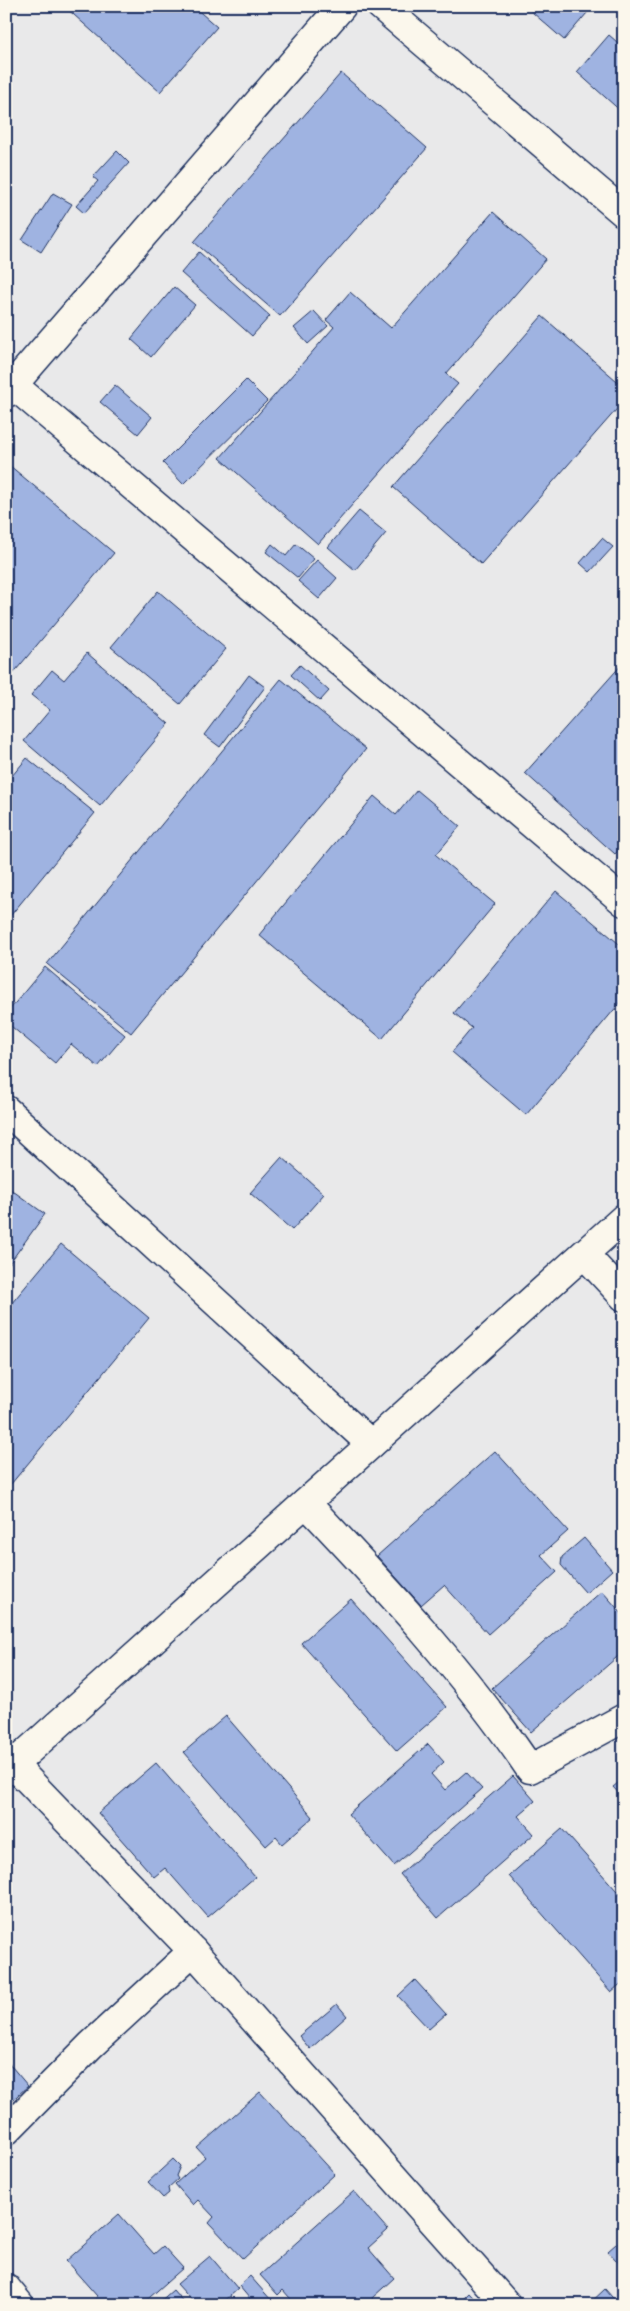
<svg xmlns="http://www.w3.org/2000/svg" width="630" height="2311" viewBox="0 0 630 2311" font-family="'Patrick Hand',sans-serif">
	<style>
		.building { fill: #9fb3e1; stroke: #1b2f5e }
		.lines { fill: none; stroke-linecap: round; stroke-linejoin: round }
		.minor-casing { stroke: #1b2f5e; stroke-width: 31 }
		.minor { stroke: #fbf7ec; stroke-width: 28 }
	</style>
	<rect width="100%" height="100%" fill="#e9e9ea"/>
	<filter id="ink" filterUnits="userSpaceOnUse"><feTurbulence type="fractalNoise" baseFrequency=".02" numOctaves="2"/><feDisplacementMap in="SourceGraphic" scale="10" xChannelSelector="R" yChannelSelector="G"/><feConvolveMatrix kernelMatrix="1 2 1 2 8 2 1 2 1" color-interpolation-filters="sRGB"/></filter>
	<g filter="url(#ink)">
		<g class="building">
			<polygon points="64,6 193,6 217,27 160,92"/>
			<polygon points="525,6 593,6 564,40"/>
			<polygon points="609,35 624,48 624,114 577,72"/>
			<polygon points="341,73 427,148 280,316 194,242"/>
			<polygon points="117,151 129,163 84,213 76,206 98,181 93,177"/>
			<polygon points="53,193 72,204 41,252 22,240"/>
			<polygon points="493,212 546,259 446,374 458,384 318,544 220,458 334,327 326,320 350,292 391,328"/>
			<polygon points="199,252 270,316 252,336 181,273"/>
			<polygon points="174,287 195,305 151,357 131,339"/>
			<polygon points="314,311 328,326 308,344 294,328"/>
			<polygon points="542,316 624,387 624,401 481,564 393,487"/>
			<polygon points="246,380 267,401 183,484 163,463"/>
			<polygon points="115,385 152,417 138,434 100,402"/>
			<polygon points="9,465 114,553 6,682 6,468"/>
			<polygon points="359,511 386,533 355,570 328,547"/>
			<polygon points="602,538 613,547 590,572 580,563"/>
			<polygon points="272,544 286,556 296,544 314,559 298,578 266,552"/>
			<polygon points="317,560 337,578 319,599 298,581"/>
			<polygon points="158,591 226,649 180,704 111,647"/>
			<polygon points="87,653 169,724 100,806 24,741 50,710 31,695 52,670 64,680"/>
			<polygon points="624,662 624,845 615,854 525,773"/>
			<polygon points="300,665 329,691 320,701 291,675"/>
			<polygon points="249,675 265,687 220,747 204,735"/>
			<polygon points="281,679 366,749 131,1033 47,964"/>
			<polygon points="27,758 95,813 6,921 6,783"/>
			<polygon points="417,790 460,826 436,855 495,904 382,1039 259,935 374,796 396,815"/>
			<polygon points="556,891 624,948 624,998 526,1115 452,1052 472,1028 454,1013"/>
			<polygon points="45,967 125,1035 98,1067 71,1044 55,1063 6,1022 6,1014"/>
			<polygon points="282,1157 324,1194 292,1230 250,1193"/>
			<polygon points="6,1186 45,1214 6,1268"/>
			<polygon points="61,1244 149,1318 11,1484 6,1481 6,1310"/>
			<polygon points="495,1451 568,1531 541,1555 557,1572 488,1634 444,1585 421,1605 377,1556"/>
			<polygon points="584,1538 612,1570 586,1593 561,1565 562,1557"/>
			<polygon points="602,1591 624,1616 624,1651 531,1732 492,1688"/>
			<polygon points="351,1599 447,1707 397,1751 301,1643"/>
			<polygon points="226,1716 313,1817 282,1844 276,1837 266,1846 184,1752"/>
			<polygon points="428,1744 444,1762 431,1774 445,1790 466,1772 482,1789 394,1866 348,1814"/>
			<polygon points="156,1763 255,1877 208,1917 165,1868 154,1877 98,1813"/>
			<polygon points="513,1776 535,1801 518,1816 534,1834 438,1918 400,1874"/>
			<polygon points="624,1778 624,1799 613,1787"/>
			<polygon points="562,1829 624,1899 624,1981 611,1992 509,1876"/>
			<polygon points="415,1980 446,2014 429,2029 398,1996"/>
			<polygon points="337,2004 347,2016 310,2049 299,2036"/>
			<polygon points="6,2060 28,2086 6,2106"/>
			<polygon points="260,2092 335,2174 243,2259 209,2223 214,2217 198,2200 193,2205 175,2184 205,2157 197,2148"/>
			<polygon points="173,2159 180,2166 176,2176 178,2179 168,2188 169,2193 163,2198 148,2182"/>
			<polygon points="354,2191 388,2230 368,2248 394,2278 372,2298 377,2305 296,2305 283,2290 278,2295 260,2275"/>
			<polygon points="119,2214 154,2254 163,2246 183,2268 141,2305 93,2305 97,2296 66,2261"/>
			<polygon points="624,2237 624,2269 608,2251"/>
			<polygon points="210,2256 238,2289 220,2305 196,2305 177,2284"/>
			<polygon points="250,2276 272,2301 267,2305 255,2305 239,2286"/>
			<polygon points="605,2289 619,2305 588,2305"/>
			<polygon points="173,2290 186,2305 160,2305 158,2303"/>
			<polygon points="469,2293 480,2305 457,2305"/>
		</g>
		<g class="lines">
			<defs>
				<g id="minor">
					<polyline points="381,6 624,213"/>
					<polyline points="6,379 624,902"/>
					<polyline points="6,393 342,6"/>
					<polyline points="6,1110 371,1444"/>
					<polyline points="584,1254 624,1297"/>
					<path d="M306,1503C386,1587 465,1673 530,1769L624,1718"/>
					<polyline points="6,1757 193,1951 507,2305"/>
					<polyline points="6,1771 624,1218"/>
					<polyline points="6,2131 91,2045 193,1951"/>
					<polyline points="6,2288 20,2305"/>
				</g>
			</defs>
			<use href="#minor" class="minor-casing"/>
			<use href="#minor" class="minor"/>
		</g>
	</g>
	<rect width="630" height="2311" fill="none" stroke="#fbf7ec" stroke-width="25"/>
	<rect x="12" y="12" width="605" height="2286" fill="none" stroke="#1b2f5e" stroke-width="2" filter="url(#ink)"/>
</svg>
